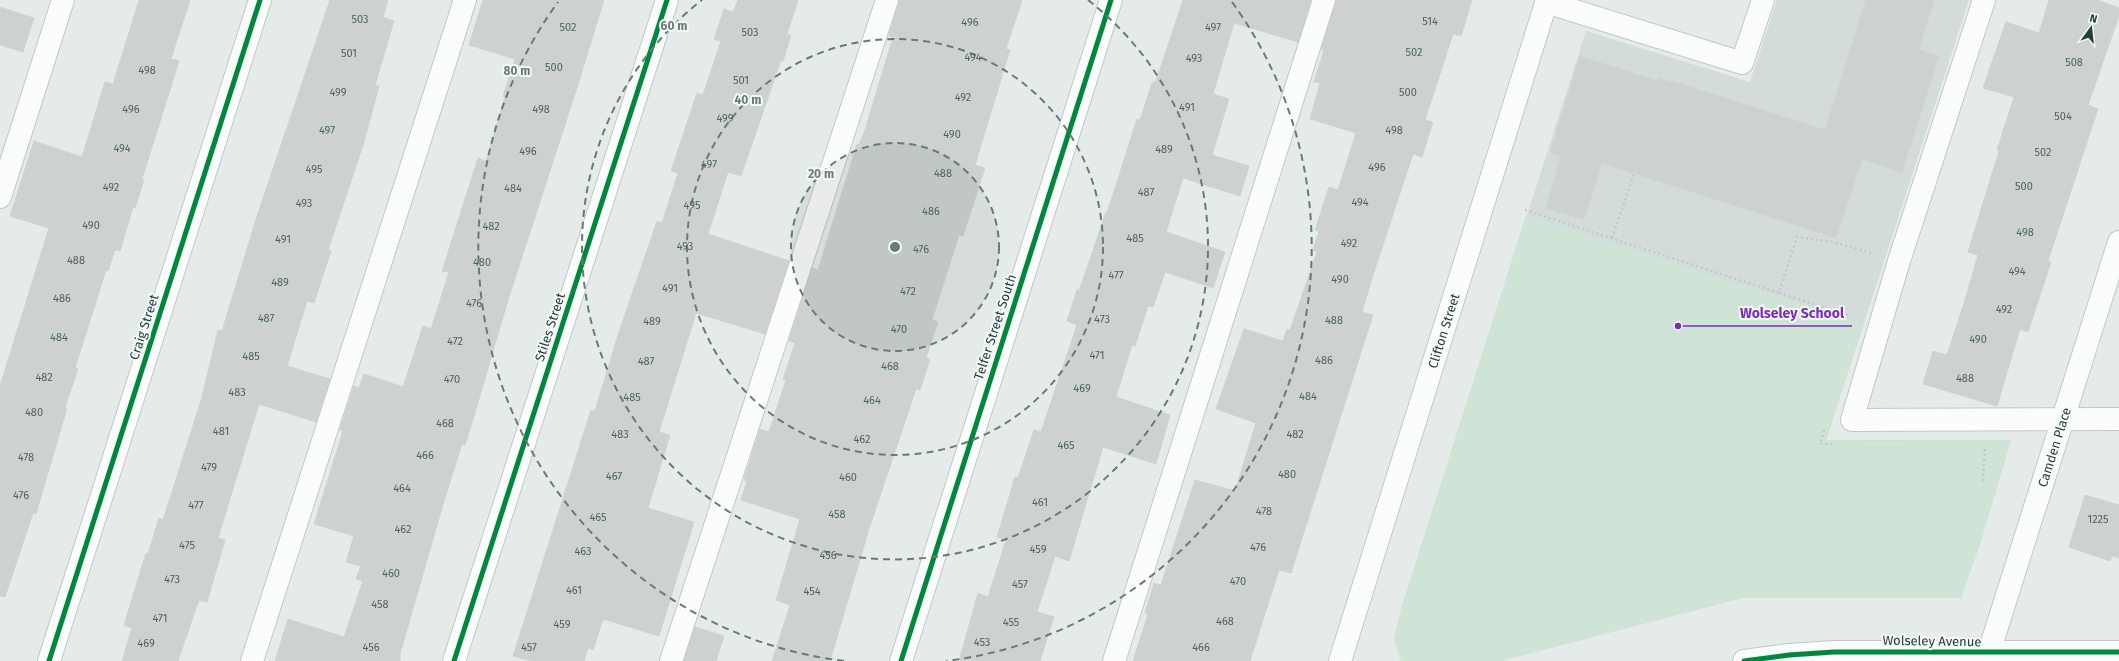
<svg xmlns="http://www.w3.org/2000/svg" width="2119" height="661" viewBox="0 0 2119 661" font-family="'Fira Sans',sans-serif">
	<style>
		.built { fill: #d4dcd9 }
		.green { fill: #cfe4d7 }
		.building { fill: #cdd2d0; stroke: #ced4d2 }
		.lines { fill: none; stroke-linecap: round; stroke-linejoin: round }
		.minor-casing { stroke: #c2c8c6; stroke-width: 24 }
		.path { stroke: #c2cac9; stroke-width: 2.5; stroke-dasharray: 2 3; stroke-linecap: butt }
		.minor { stroke: #fbfcfc; stroke-width: 22 }
		.cycleway-casing { stroke: #f4f9f7; stroke-width: 8 }
		.cycleway { stroke: #00873e; stroke-width: 5 }
		.ring { fill: none; stroke: #677b77; stroke-width: 2; stroke-dasharray: 7 5 }
		.labels { text-anchor: middle; dominant-baseline: central; stroke-width: 4; stroke-linejoin: round; paint-order: stroke }
		.number-label { font-size: 11px; fill: #4e6460 }
		.street-label { font-size: 13px; fill: #233f39; stroke: #f4f9f7 }
		.centre { fill: #677b77; stroke: #f4f9f7; stroke-width: 2 }
		.ring-label { font-size: 12px; text-anchor: middle; font-weight: bold; fill: #677b77; stroke: #f4f9f7; stroke-width: 4; stroke-linejoin: round; paint-order: stroke }
		.leader { fill: none; stroke: #7b2cbf; stroke-width: 1.5 }
		.callout-dot { fill: #7b2cbf; stroke: #f4f9f7; stroke-width: 1.5 }
		.callout-label { font-size: 14px; text-anchor: middle; font-weight: bold; fill: #7b2cbf; stroke: #f4f9f7; stroke-width: 4; stroke-linejoin: round; paint-order: stroke }
	</style>
	<rect width="100%" height="100%" fill="#e5ebe9"/>
	<polygon class="built" points="1777,0 1969,0 1826,440 2011,440 1980,544 1961,598 1742,598 1501,661 1401,661 1394,639 1402,606 1586,31 1750,82"/>
	<polygon class="green" points="1526,215 1863,324 1826,441 2011,440 1980,544 1961,598 1742,598 1501,661 1401,661 1394,639 1402,606"/>
	<g class="building">
		<polygon points="139,0 190,0 171,59 179,61 142,179 144,180 135,208 133,207 120,251 115,250 108,271 106,270 75,368 78,369 65,407 67,408 36,514 33,513 5,597 0,596 0,386 49,228 10,216 34,141 82,157 105,82 113,84"/>
		<polygon points="330,0 388,0 383,17 394,21 375,85 379,86 364,142 328,250 331,251 314,303 307,301 287,366 330,379 316,422 259,404 218,538 225,540 207,602 199,600 178,661 122,661 132,628 124,625 146,553 148,554 159,518 163,520 202,397 218,330 222,331 257,216"/>
		<polygon points="483,0 604,0 576,91 508,300 474,416 465,445 462,444 444,501 400,654 400,661 275,661 288,619 344,637 363,581 356,579 361,566 346,562 354,536 314,524 343,431 340,430 354,386 359,388 364,374 403,387 423,326 431,329 449,272 442,271 478,158 486,161 505,97 503,96 515,59 469,45"/>
		<polygon points="738,0 798,0 787,34 791,35 783,61 781,60 741,176 728,172 708,234 789,261 765,334 696,313 659,432 670,435 648,508 694,522 659,636 603,619 593,650 588,648 584,661 532,661 513,656 591,410 595,411 618,335 657,221 662,223 678,173 671,171 697,93 703,95 721,41 714,39 724,9 733,12"/>
		<polygon points="899,0 1022,0 1006,49 1010,50 975,165 985,168 963,236 959,235 932,320 938,322 926,358 930,359 920,390 916,389 869,529 830,661 772,661 790,605 776,600 800,519 741,500 747,481 744,480 760,429 769,432 786,380 783,379 795,343 789,341 812,268 818,270 857,144 859,145 865,130 893,37 889,36"/>
		<polygon points="1183,0 1311,0 1298,42 1234,23 1213,94 1229,99 1212,155 1249,166 1240,196 1183,178 1166,232 1225,252 1213,288 1165,272 1153,307 1148,306 1135,346 1132,345 1116,397 1170,415 1156,464 1103,447 1069,561 1055,556 1037,612 1054,617 1040,661 959,661 978,593 988,597 1006,540 997,537 1015,477 1018,478 1034,430 1041,432 1077,325 1067,321 1077,290 1079,291 1106,212 1107,213 1137,119 1140,120 1152,83 1156,81"/>
		<polygon points="1336,0 1472,0 1461,36 1453,34 1425,120 1433,122 1422,157 1413,154 1374,272 1362,312 1373,315 1291,573 1279,570 1250,661 1133,661 1148,614 1145,613 1154,583 1161,585 1195,480 1235,491 1256,423 1216,409 1244,329 1283,341 1287,329 1290,330 1317,252 1313,250 1319,231 1315,230 1329,187 1338,190 1356,133 1310,119 1320,83 1314,82 1324,50 1321,49"/>
		<polygon points="1866,0 1934,0 1919,50 1939,56 1902,172 1862,159 1836,238 1602,163 1584,219 1546,208 1561,156 1550,153 1580,56 1657,81 1658,78 1671,83 1672,81 1825,130"/>
		<polygon points="2049,0 2097,0 2119,8 2119,16 2088,105 2098,109 2048,261 2051,262 2028,332 2020,329 1997,406 1923,384 1933,351 1947,355 1965,300 1978,255 1968,252 1999,151 1997,150 2014,97 1983,88 2006,22 2039,33"/>
		<polygon points="0,7 34,18 23,52 0,45"/>
		<polygon points="2085,495 2119,505 2119,558 2112,556 2110,561 2069,547"/>
		<polygon points="695,627 724,636 716,661 684,661"/>
	</g>
	<g class="lines">
		<defs>
			<g id="minor">
				<polyline points="1984,0 1899,261 1852,420 2119,419"/>
				<polyline points="1546,2 1742,63 1763,0"/>
				<polyline points="0,197 63,0"/>
				<path id="s1" d="M1989,652L2119,242"/>
				<polyline points="49,661 260,0"/>
				<polyline points="252,661 465,0"/>
				<polyline points="454,661 667,0"/>
				<polyline points="671,661 887,0"/>
				<polyline points="901,661 1111,0"/>
				<polyline points="1114,661 1324,0"/>
				<path id="s2" d="M1340,661L1547,0"/>
				<polyline points="1744,661 1789,655 1834,652 2119,652"/>
			</g>
		</defs>
		<use href="#minor" class="minor-casing"/>
		<g class="path">
			<polyline points="1525,210 1779,293 1797,237 1833,242 1871,253"/>
			<polyline points="1612,238 1634,174"/>
			<polyline points="1779,293 1851,316"/>
			<polyline points="1824,430 1820,444 1834,444"/>
			<polyline points="1983,481 1985,449"/>
		</g>
		<use href="#minor" class="minor"/>
		<defs>
			<g id="cycleway">
				<polyline points="49,661 260,0"/>
				<polyline points="454,661 667,0"/>
				<polyline points="901,661 1111,0"/>
				<polyline points="1744,661 1789,655 1834,652 2119,652"/>
			</g>
		</defs>
		<use href="#cycleway" class="cycleway-casing"/>
		<use href="#cycleway" class="cycleway"/>
	</g>
	<circle cx="895" cy="247" r="104" fill="#677b77" fill-opacity=".12"/>
	<g class="ring">
		<circle cx="895" cy="247" r="104"/>
		<circle cx="895" cy="247" r="208"/>
		<path d="M1088 0A313 313 0 1 1 702 0"/>
		<path d="M844 661A417 417 0 0 1 558 2M1232 2A417 417 0 0 1 946 661"/>
	</g>
	<g class="labels">
		<g class="number-label">
			<text x="360" y="19">503</text>
			<text x="1430" y="21">514</text>
			<text x="970" y="22">496</text>
			<text x="568" y="27">502</text>
			<text x="1213" y="27">497</text>
			<text x="750" y="32">503</text>
			<text x="1414" y="52">502</text>
			<text x="349" y="53">501</text>
			<text x="973" y="57">494</text>
			<text x="1194" y="58">493</text>
			<text x="2074" y="62">508</text>
			<text x="554" y="67">500</text>
			<text x="147" y="70">498</text>
			<text x="741" y="80">501</text>
			<text x="338" y="92">499</text>
			<text x="1408" y="92">500</text>
			<text x="963" y="97">492</text>
			<text x="1187" y="107">491</text>
			<text x="131" y="109">496</text>
			<text x="541" y="109">498</text>
			<text x="2063" y="116">504</text>
			<text x="725" y="118">499</text>
			<text x="327" y="130">497</text>
			<text x="1394" y="130">498</text>
			<text x="952" y="134">490</text>
			<text x="122" y="148">494</text>
			<text x="1164" y="149">489</text>
			<text x="528" y="151">496</text>
			<text x="2043" y="152">502</text>
			<text x="709" y="164">497</text>
			<text x="1377" y="167">496</text>
			<text x="314" y="169">495</text>
			<text x="943" y="173">488</text>
			<text x="2024" y="186">500</text>
			<text x="111" y="187">492</text>
			<text x="513" y="188">484</text>
			<text x="1146" y="192">487</text>
			<text x="1360" y="202">494</text>
			<text x="304" y="203">493</text>
			<text x="692" y="205">495</text>
			<text x="931" y="211">486</text>
			<text x="91" y="225">490</text>
			<text x="491" y="226">482</text>
			<text x="2025" y="232">498</text>
			<text x="1135" y="238">485</text>
			<text x="283" y="239">491</text>
			<text x="1349" y="243">492</text>
			<text x="685" y="246">493</text>
			<text x="921" y="249">476</text>
			<text x="76" y="260">488</text>
			<text x="482" y="262">480</text>
			<text x="2017" y="271">494</text>
			<text x="1116" y="275">477</text>
			<text x="1340" y="279">490</text>
			<text x="280" y="282">489</text>
			<text x="670" y="288">491</text>
			<text x="908" y="291">472</text>
			<text x="62" y="298">486</text>
			<text x="474" y="303">476</text>
			<text x="2004" y="309">492</text>
			<text x="266" y="318">487</text>
			<text x="1102" y="319">473</text>
			<text x="1334" y="320">488</text>
			<text x="652" y="321">489</text>
			<text x="899" y="329">470</text>
			<text x="59" y="337">484</text>
			<text x="1978" y="339">490</text>
			<text x="455" y="341">472</text>
			<text x="1097" y="355">471</text>
			<text x="251" y="356">485</text>
			<text x="1324" y="360">486</text>
			<text x="646" y="361">487</text>
			<text x="890" y="366">468</text>
			<text x="44" y="377">482</text>
			<text x="1965" y="378">488</text>
			<text x="452" y="379">470</text>
			<text x="1082" y="388">469</text>
			<text x="237" y="392">483</text>
			<text x="1308" y="396">484</text>
			<text x="632" y="397">485</text>
			<text x="872" y="400">464</text>
			<text x="34" y="412">480</text>
			<text x="445" y="423">468</text>
			<text x="221" y="431">481</text>
			<text x="620" y="434">483</text>
			<text x="1295" y="434">482</text>
			<text x="862" y="439">462</text>
			<text x="1066" y="445">465</text>
			<text x="425" y="455">466</text>
			<text x="26" y="457">478</text>
			<text x="209" y="467">479</text>
			<text x="1287" y="474">480</text>
			<text x="614" y="476">467</text>
			<text x="848" y="477">460</text>
			<text x="402" y="488">464</text>
			<text x="21" y="495">476</text>
			<text x="1040" y="502">461</text>
			<text x="196" y="505">477</text>
			<text x="1264" y="511">478</text>
			<text x="837" y="514">458</text>
			<text x="598" y="517">465</text>
			<text x="2098" y="519">1225</text>
			<text x="403" y="529">462</text>
			<text x="187" y="545">475</text>
			<text x="1258" y="547">476</text>
			<text x="1038" y="549">459</text>
			<text x="583" y="551">463</text>
			<text x="828" y="555">456</text>
			<text x="391" y="573">460</text>
			<text x="172" y="579">473</text>
			<text x="1238" y="581">470</text>
			<text x="1020" y="584">457</text>
			<text x="574" y="590">461</text>
			<text x="812" y="591">454</text>
			<text x="380" y="604">458</text>
			<text x="160" y="618">471</text>
			<text x="1225" y="621">468</text>
			<text x="1011" y="622">455</text>
			<text x="562" y="624">459</text>
			<text x="982" y="642">453</text>
			<text x="146" y="643">469</text>
			<text x="371" y="647">456</text>
			<text x="529" y="647">457</text>
			<text x="1201" y="647">466</text>
		</g>
		<g class="street-label">
			<text transform="translate(144 327) rotate(-72)">Craig Street</text>
			<text transform="translate(550 327) rotate(-72)">Stiles Street</text>
			<text transform="translate(995 327) rotate(-72)">Telfer Street South</text>
			<text stroke="none"><textPath href="#s2" startOffset="346">Clifton Street</textPath></text>
			<text stroke="none"><textPath href="#s1" startOffset="215">Camden Place</textPath></text>
			<text transform="translate(1932 641) rotate(1)">Wolseley Avenue</text>
		</g>
	</g>
	<circle cx="895" cy="247" r="6" class="centre"/>
	<g class="ring-label">
		<text x="674" y="30">60 m</text>
		<text x="517" y="75">80 m</text>
		<text x="748" y="104">40 m</text>
		<text x="821" y="178">20 m</text>
	</g>
	<path class="leader" d="M1678 326L1732 326H1852"/>
	<circle class="callout-dot" cx="1678" cy="326" r="4"/>
	<g class="callout-label">
		<text x="1792" y="318">Wolseley School</text>
	</g>
	<g transform="translate(2091 28) rotate(15)" stroke="#f4f9f7" stroke-width="3" paint-order="stroke">
	<path d="M0-3L7 15L0 10L-7 15Z" fill="#233f39"/>
	<text y="-6" font-size="11" font-weight="bold" text-anchor="middle" fill="#233f39">N</text>
	</g>
</svg>
